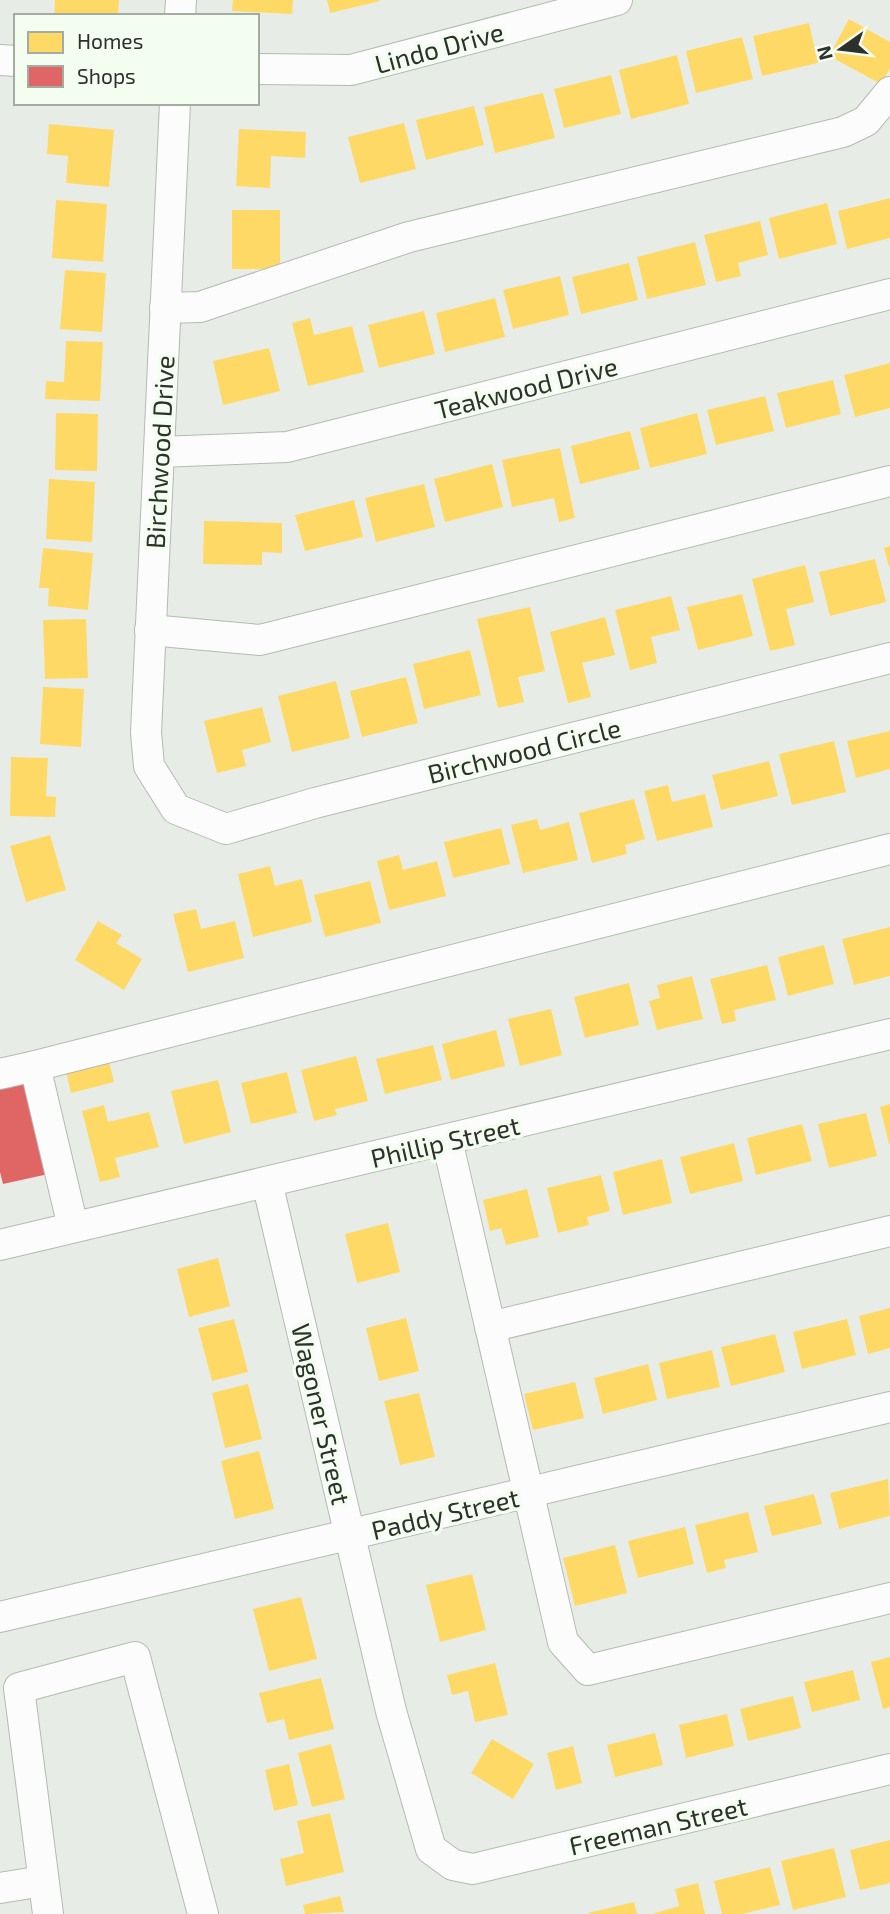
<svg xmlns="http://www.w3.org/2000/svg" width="890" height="1914" viewBox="0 0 890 1914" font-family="'Exo 2',sans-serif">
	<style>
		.homes { fill: #ffd966 }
		.shops { fill: #e06666 }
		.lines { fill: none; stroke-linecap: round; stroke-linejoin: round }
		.minor-casing { stroke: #b5b9b4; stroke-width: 32 }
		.minor { stroke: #fbfcfb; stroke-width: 30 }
		.labels { text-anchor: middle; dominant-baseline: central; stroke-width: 7; stroke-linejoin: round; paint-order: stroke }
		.street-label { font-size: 26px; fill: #2d302b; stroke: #f3fdf0 }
	</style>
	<rect width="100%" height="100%" fill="#e7ede6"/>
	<g class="homes">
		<polygon points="55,0 119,0 118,16 54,16"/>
		<polygon points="233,0 293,0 292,14 232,11"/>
		<polygon points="327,0 379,0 380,1 330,13"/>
		<polygon points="849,19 890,42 890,68 881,84 829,56"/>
		<polygon points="809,23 818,63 762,76 753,36"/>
		<polygon points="742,37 753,79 696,93 686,51"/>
		<polygon points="677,55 689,104 631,119 619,70"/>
		<polygon points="611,75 621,114 564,128 554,89"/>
		<polygon points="543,93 555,138 495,153 484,107"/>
		<polygon points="474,106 484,145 426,160 416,120"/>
		<polygon points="404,123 416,169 360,183 348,137"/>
		<polygon points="49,124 114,130 109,187 66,183 68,156 47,154"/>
		<polygon points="239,129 306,132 305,158 271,156 270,188 236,186"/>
		<polygon points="890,198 890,238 847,249 838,211"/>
		<polygon points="56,200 107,204 103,262 52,258"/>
		<polygon points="827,203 837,244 779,259 769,218"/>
		<rect x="232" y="210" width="48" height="59"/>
		<polygon points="760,221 768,255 738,263 741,276 716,282 704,235"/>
		<polygon points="695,242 706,285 647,299 637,257"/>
		<polygon points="629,263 638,300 581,314 572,277"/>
		<polygon points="65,270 106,273 102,332 60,329"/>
		<polygon points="560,276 569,315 513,329 503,290"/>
		<polygon points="495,298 505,337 445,352 436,313"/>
		<polygon points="424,311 435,354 379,368 368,325"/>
		<polygon points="310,318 314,335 352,326 364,372 308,386 292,323"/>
		<polygon points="66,341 103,342 100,401 45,399 46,381 64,382"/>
		<polygon points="269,348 280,391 223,405 213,361"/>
		<polygon points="890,363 890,408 855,417 844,375"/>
		<polygon points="833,380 841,414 786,428 777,393"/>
		<polygon points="765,396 774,431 716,445 707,410"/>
		<polygon points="56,413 98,414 97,471 55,470"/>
		<polygon points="697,413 707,454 650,468 640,428"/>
		<polygon points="630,431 640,469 580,484 571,446"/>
		<polygon points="560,448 575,518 559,522 554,498 512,507 502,460"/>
		<polygon points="492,464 503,507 445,522 434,479"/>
		<polygon points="49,479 95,482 92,542 46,539"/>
		<polygon points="424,484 435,527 376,542 365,498"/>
		<polygon points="354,500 363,537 305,551 295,515"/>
		<polygon points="204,521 282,523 282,553 262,552 262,565 203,564"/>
		<polygon points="890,546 890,567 889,567 884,548"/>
		<polygon points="43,548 93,553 88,610 48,606 49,588 39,588"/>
		<polygon points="875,559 886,602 830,616 819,572"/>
		<polygon points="805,565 814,602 786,609 795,645 770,651 752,579"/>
		<polygon points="742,594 753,636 698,650 687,607"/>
		<polygon points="671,596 680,630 651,637 657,663 630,670 615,610"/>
		<polygon points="530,607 545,671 518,677 524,702 498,708 477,619"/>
		<polygon points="605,617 615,655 582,663 591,697 568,703 550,632"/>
		<polygon points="86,619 88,678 45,679 43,620"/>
		<polygon points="470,650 481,695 424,709 413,664"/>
		<polygon points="406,677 418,723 362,737 350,691"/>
		<polygon points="336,681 350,738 292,752 278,696"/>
		<polygon points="43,687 84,689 81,747 40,744"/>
		<polygon points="262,707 271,742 242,750 246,766 217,773 204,721"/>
		<polygon points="890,731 890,769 856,778 847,741"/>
		<polygon points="834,741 846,792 792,805 779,754"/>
		<polygon points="11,757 48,758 46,796 56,797 55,817 10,816"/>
		<polygon points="769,761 778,796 721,810 712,775"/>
		<polygon points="668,785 672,802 705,794 713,827 657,841 644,791"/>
		<polygon points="634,799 645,839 625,845 627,854 592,863 579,813"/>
		<polygon points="537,819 540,830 569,822 578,860 523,873 511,825"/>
		<polygon points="501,828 510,864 453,878 444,842"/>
		<polygon points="50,835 66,890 26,902 10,846"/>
		<polygon points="399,855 403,870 437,861 446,896 389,910 377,861"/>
		<polygon points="270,866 275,886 302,879 312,922 253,937 238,874"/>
		<polygon points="370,881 381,923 325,937 314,895"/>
		<polygon points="196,909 201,929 235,921 244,958 188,972 173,914"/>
		<polygon points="98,921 122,935 116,943 142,959 124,990 75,960"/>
		<polygon points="890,927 890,976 854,985 842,939"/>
		<polygon points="824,945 834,984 788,996 778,957"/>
		<polygon points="767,965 776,1000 734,1010 736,1021 722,1024 710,979"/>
		<polygon points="692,976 703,1019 657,1030 649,1001 660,998 657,985"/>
		<polygon points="629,983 639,1025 585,1038 574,997"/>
		<polygon points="551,1009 562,1055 520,1066 508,1019"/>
		<polygon points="496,1030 505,1066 451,1080 442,1044"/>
		<polygon points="433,1045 442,1080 385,1094 376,1059"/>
		<polygon points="356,1056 368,1101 335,1109 337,1115 314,1121 301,1070"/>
		<polygon points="109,1062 114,1082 71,1093 66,1072"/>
		<polygon points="287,1072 297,1113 251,1124 241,1083"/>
		<polygon points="218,1080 231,1132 184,1144 171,1091"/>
		<polygon points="890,1104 890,1144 889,1144 880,1107"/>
		<polygon points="104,1105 108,1122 149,1112 159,1147 115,1158 120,1177 100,1182 82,1111"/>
		<polygon points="866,1113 877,1156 829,1168 818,1124"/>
		<polygon points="802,1124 812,1161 756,1175 747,1138"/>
		<polygon points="734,1143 743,1181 690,1194 680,1157"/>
		<polygon points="662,1159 672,1203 623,1215 613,1172"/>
		<polygon points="601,1175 610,1211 587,1217 589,1225 558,1233 547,1188"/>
		<polygon points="527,1189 539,1237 506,1245 501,1228 490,1231 483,1200"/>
		<polygon points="388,1223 400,1272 357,1283 345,1234"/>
		<polygon points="218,1258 230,1306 189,1317 177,1269"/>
		<polygon points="890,1308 890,1348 868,1354 859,1316"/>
		<polygon points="406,1318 419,1371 379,1381 366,1328"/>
		<polygon points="234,1319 248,1372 212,1381 198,1328"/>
		<polygon points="847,1319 856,1355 802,1369 793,1332"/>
		<polygon points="775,1334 785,1372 731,1386 721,1347"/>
		<polygon points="712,1350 720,1387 667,1399 659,1363"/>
		<polygon points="648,1364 657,1400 603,1414 594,1378"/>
		<polygon points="575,1382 584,1418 533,1430 524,1394"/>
		<polygon points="248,1384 262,1439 225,1448 212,1393"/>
		<polygon points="419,1393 435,1457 400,1465 384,1401"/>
		<polygon points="259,1451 274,1509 235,1519 221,1461"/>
		<polygon points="888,1479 890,1516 839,1529 830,1493"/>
		<polygon points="814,1494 822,1524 772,1536 764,1506"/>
		<polygon points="748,1512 758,1552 724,1560 726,1568 707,1573 695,1525"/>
		<polygon points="685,1527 694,1564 638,1578 628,1541"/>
		<polygon points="615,1545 627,1593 575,1606 563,1558"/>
		<polygon points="472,1574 486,1630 440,1642 426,1585"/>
		<polygon points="301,1597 317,1659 269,1671 253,1609"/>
		<polygon points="890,1657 890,1707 883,1709 871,1662"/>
		<polygon points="495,1663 508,1715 475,1722 468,1691 452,1695 447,1675"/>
		<polygon points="853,1670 860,1700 812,1712 804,1682"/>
		<polygon points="321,1678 334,1729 289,1740 284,1719 267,1723 259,1693"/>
		<polygon points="793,1696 801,1728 748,1741 740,1709"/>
		<polygon points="727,1714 734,1746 686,1758 679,1725"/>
		<polygon points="655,1733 663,1765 615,1777 607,1745"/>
		<polygon points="492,1739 534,1764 513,1799 471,1773"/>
		<polygon points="331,1744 345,1799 312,1807 298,1753"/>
		<polygon points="573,1746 582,1783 556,1790 547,1753"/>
		<polygon points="289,1764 298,1805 274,1811 265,1770"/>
		<polygon points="330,1813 344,1872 286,1886 280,1859 304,1853 297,1821"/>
		<polygon points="890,1840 890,1883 860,1890 850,1850"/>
		<polygon points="834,1848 846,1897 793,1910 781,1861"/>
		<polygon points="770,1867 780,1905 742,1914 722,1914 714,1881"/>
		<polygon points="698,1883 705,1914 652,1914 679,1906 675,1889"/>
		<polygon points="340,1896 344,1912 305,1914 303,1905"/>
		<polygon points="634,1902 637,1914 589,1914 588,1913"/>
	</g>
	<polygon class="shops" points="30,1075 53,1173 3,1184 0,1172 0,1082"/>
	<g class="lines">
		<defs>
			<g id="minor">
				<polyline points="180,16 181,0"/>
				<polyline points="0,60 16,61"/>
				<polyline points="257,69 351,70 617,0"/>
				<polyline points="175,103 146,733 149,766 176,809 226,829 315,803 890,658"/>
				<polyline points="165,308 200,307 409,237 843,132 866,121 890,92"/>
				<polyline points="159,452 287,447 890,294"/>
				<polyline points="150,630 260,640 890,481"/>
				<polyline points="35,1066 890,849"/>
				<polyline points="0,1074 35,1066 73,1227"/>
				<polyline points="447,1140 563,1642 588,1670 890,1598"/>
				<polyline points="267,1182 391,1711 431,1849 453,1865 473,1869 890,1769"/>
				<polyline points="0,1245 890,1034"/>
				<polyline points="490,1327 890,1231"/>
				<polyline points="0,1617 890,1407"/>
				<polyline points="0,1888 43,1881"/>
				<polyline points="48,1914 19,1688 135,1657 203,1914"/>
			</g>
		</defs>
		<use href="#minor" class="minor-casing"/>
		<use href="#minor" class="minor"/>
	</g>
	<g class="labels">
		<g class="street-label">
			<text transform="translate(439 47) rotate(-15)">Lindo Drive</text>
			<text transform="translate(526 387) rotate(-14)">Teakwood Drive</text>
			<text transform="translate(159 452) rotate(-87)">Birchwood Drive</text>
			<text transform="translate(524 750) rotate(-14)">Birchwood Circle</text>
			<text transform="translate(445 1141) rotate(-13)">Phillip Street</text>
			<text transform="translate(322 1414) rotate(77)">Wagoner Street</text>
			<text transform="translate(445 1513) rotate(-13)">Paddy Street</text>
			<text transform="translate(658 1825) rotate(-13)">Freeman Street</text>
		</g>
	</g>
	<rect x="14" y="14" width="245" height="91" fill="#f3fdf0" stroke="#a4aba1" stroke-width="2"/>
	<rect x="28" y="32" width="35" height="21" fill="#ffd966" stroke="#a4aba1" stroke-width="2"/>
	<text x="77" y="49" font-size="21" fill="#2d302b">Homes</text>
	<rect x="28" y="66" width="35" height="21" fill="#e06666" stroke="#a4aba1" stroke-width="2"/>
	<text x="77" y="84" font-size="21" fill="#2d302b">Shops</text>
	<g transform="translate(841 49) rotate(256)" stroke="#f3fdf0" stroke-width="5" paint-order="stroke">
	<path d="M0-5L12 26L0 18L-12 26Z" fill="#2d302b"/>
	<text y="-10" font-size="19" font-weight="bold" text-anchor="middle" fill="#2d302b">N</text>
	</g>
</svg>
